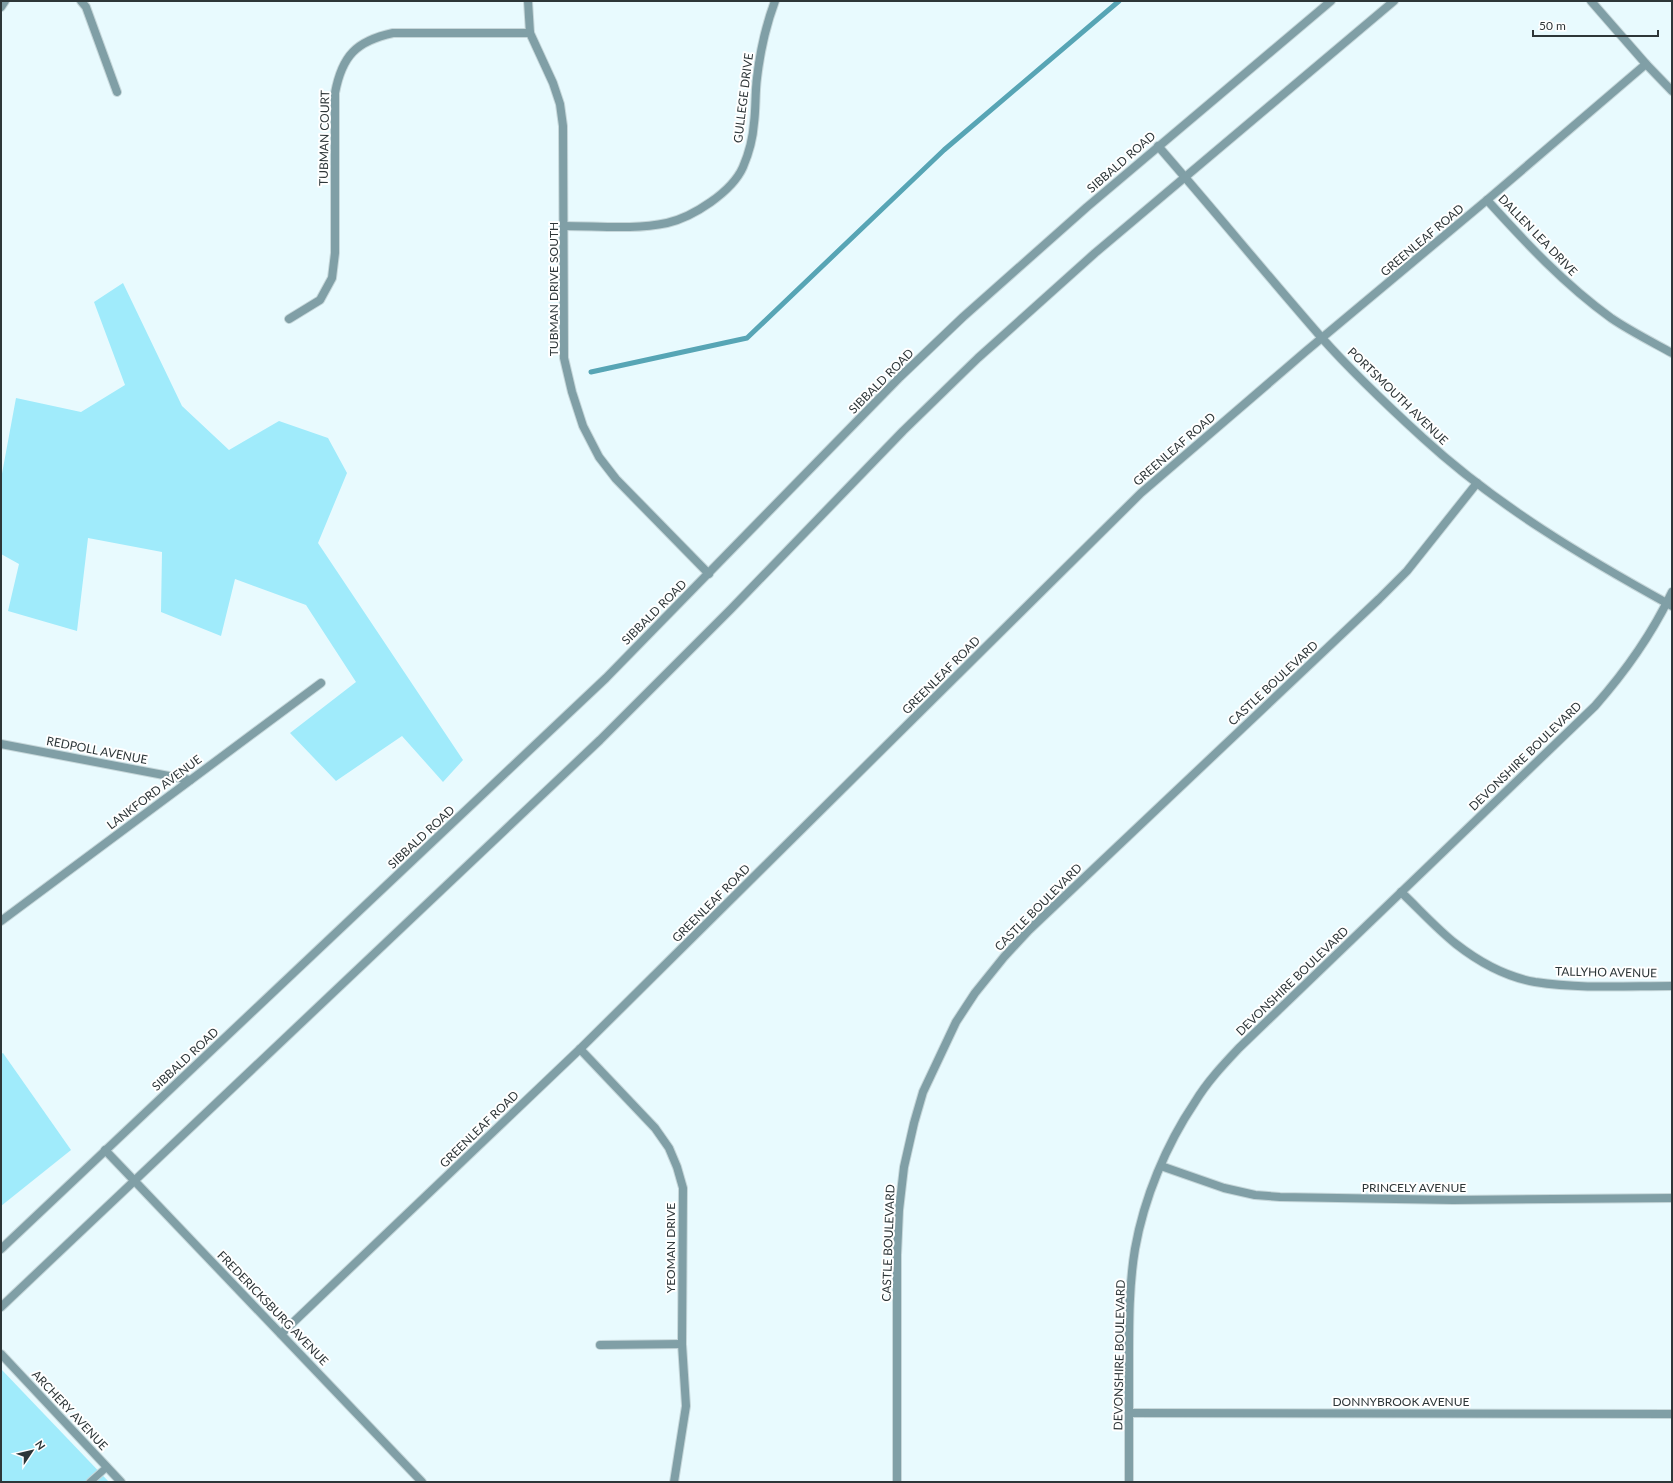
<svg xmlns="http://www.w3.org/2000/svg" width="1673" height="1483" viewBox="0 0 1673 1483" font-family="Lato,sans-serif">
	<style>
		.green { fill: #a0ebfb }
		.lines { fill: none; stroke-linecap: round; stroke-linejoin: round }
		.stream { stroke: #57a5b5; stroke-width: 5 }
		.service-casing { stroke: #c6d7da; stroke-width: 9 }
		.minor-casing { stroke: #c6d7da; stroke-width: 10 }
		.tertiary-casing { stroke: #c6d7da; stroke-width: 10 }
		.service { stroke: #809fa6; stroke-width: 7 }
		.minor { stroke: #809fa6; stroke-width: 8 }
		.tertiary { stroke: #809fa6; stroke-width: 8 }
		.labels { text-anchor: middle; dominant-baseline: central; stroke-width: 4; stroke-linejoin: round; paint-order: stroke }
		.street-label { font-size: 12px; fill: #2d3638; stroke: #fff }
	</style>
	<rect width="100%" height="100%" fill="#e8fafe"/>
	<g class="green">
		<polygon points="123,283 182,406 229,450 279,421 328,438 347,473 318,543 463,760 443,782 402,736 336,781 290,733 356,682 306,605 235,579 221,636 161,612 162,552 88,538 77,631 8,611 19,564 1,554 1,479 16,398 81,412 125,385 94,302"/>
		<polygon points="3,1053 71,1150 1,1206 1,1054"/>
		<polygon points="1,1369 109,1482 1,1482"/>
	</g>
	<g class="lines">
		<polyline class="stream" points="591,372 747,338 944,150 1119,1"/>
		<defs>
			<polyline id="service" points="90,1482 107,1467"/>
			<g id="minor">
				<polyline points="81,1 86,7 117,92"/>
				<polyline points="528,1 530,33 553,83 560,104 563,126 564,358 572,392 583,426 599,457 616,479 709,574"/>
				<polyline points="1591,1 1646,64 1672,91"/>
				<polyline points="1,7 5,1"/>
				<path d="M1158,146C1213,209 1266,274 1321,337C1353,373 1388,406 1423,438C1497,506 1585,558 1672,606"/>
				<path d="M1487,200C1526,243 1564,284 1611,318C1630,331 1652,342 1672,353"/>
				<path d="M564,226C598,226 634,230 667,223C693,217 732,192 743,167C749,153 753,137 754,123C756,108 755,93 757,78C760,52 766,25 775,1"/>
				<path d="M289,319L320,300L332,278L335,253V93C342,56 356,41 393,33H530"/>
				<polyline points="1,744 190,780"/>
				<path d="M1401,892C1419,909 1437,929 1456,944C1479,962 1507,977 1535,982C1580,989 1627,986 1672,986"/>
				<polyline points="1,921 321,683"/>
				<polyline points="580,1049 655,1128 669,1148 677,1167 683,1188 682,1344 686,1406 674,1482"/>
				<polyline points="105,1150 422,1482"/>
				<polyline points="1161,1166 1224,1188 1255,1195 1280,1197 1453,1200 1672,1198"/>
				<polyline points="1,1307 600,740 731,609 903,431 978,358 1095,253 1394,1"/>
				<polyline points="281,1334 580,1049 1141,493 1305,352 1487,200 1646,64"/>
				<polyline points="600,1345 682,1344"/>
				<polyline points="1,1354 121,1482"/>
				<polyline points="1129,1413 1672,1414"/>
				<polyline points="897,1482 897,1255 899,1210 904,1167 914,1123 923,1092 956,1022 975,993 1004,957 1029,930 1379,599 1407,571 1477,483"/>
				<path d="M1129,1482C1129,1441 1129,1399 1129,1358C1129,1322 1129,1285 1135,1249C1144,1198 1166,1145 1195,1102C1207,1082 1223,1065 1239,1048L1595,706C1626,671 1652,634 1672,592"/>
			</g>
			<polyline id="tertiary" points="1,1249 606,678 900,377 963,317 1087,207 1331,1"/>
		</defs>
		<use href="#service" class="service-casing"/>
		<use href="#minor" class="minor-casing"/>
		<use href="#tertiary" class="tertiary-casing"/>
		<use href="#service" class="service"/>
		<use href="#minor" class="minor"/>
		<use href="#tertiary" class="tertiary"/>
	</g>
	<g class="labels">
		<g class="street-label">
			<text transform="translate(743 98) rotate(-83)">GULLEGE DRIVE</text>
			<text transform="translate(324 138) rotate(-89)">TUBMAN COURT</text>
			<text transform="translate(1121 162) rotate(-41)">SIBBALD ROAD</text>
			<text transform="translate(1538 235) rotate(46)">DALLEN LEA DRIVE</text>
			<text transform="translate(1422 240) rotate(-40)">GREENLEAF ROAD</text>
			<text transform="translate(553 289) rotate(-90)">TUBMAN DRIVE SOUTH</text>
			<text transform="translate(881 381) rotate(-45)">SIBBALD ROAD</text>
			<text transform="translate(1398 396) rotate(44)">PORTSMOUTH AVENUE</text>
			<text transform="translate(1174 449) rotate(-41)">GREENLEAF ROAD</text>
			<text transform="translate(654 612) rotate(-45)">SIBBALD ROAD</text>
			<text transform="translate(941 675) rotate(-45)">GREENLEAF ROAD</text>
			<text transform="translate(1273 683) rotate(-43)">CASTLE BOULEVARD</text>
			<text transform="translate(97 750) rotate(11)">REDPOLL AVENUE</text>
			<text transform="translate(1525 756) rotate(-44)">DEVONSHIRE BOULEVARD</text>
			<text transform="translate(154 792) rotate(-37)">LANKFORD AVENUE</text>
			<text transform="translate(421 837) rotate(-43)">SIBBALD ROAD</text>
			<text transform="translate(711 903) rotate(-45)">GREENLEAF ROAD</text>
			<text transform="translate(1038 907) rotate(-45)">CASTLE BOULEVARD</text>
			<text transform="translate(1606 972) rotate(1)">TALLYHO AVENUE</text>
			<text transform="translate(1292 981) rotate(-44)">DEVONSHIRE BOULEVARD</text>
			<text transform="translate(185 1059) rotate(-43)">SIBBALD ROAD</text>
			<text transform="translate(479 1129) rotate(-44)">GREENLEAF ROAD</text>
			<text x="1414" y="1187">PRINCELY AVENUE</text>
			<text transform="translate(888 1243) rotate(-88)">CASTLE BOULEVARD</text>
			<text transform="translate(670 1248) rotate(-90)">YEOMAN DRIVE</text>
			<text transform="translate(273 1308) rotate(46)">FREDERICKSBURG AVENUE</text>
			<text transform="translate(1119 1355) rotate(-89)">DEVONSHIRE BOULEVARD</text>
			<text x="1401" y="1401">DONNYBROOK AVENUE</text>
			<text transform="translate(70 1410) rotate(47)">ARCHERY AVENUE</text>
		</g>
	</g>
	<rect width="1673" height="1483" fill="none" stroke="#2d3638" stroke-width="4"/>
	<g transform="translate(32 1451) rotate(55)" stroke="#ffffff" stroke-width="3" paint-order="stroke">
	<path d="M0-3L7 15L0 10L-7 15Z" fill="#2d3638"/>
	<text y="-6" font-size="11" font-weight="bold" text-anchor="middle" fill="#2d3638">N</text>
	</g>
	<path d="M1533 30v6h125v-6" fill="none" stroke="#2d3638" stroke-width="2"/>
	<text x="1539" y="30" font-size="12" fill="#2d3638" stroke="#ffffff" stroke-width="3" paint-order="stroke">50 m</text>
</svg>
